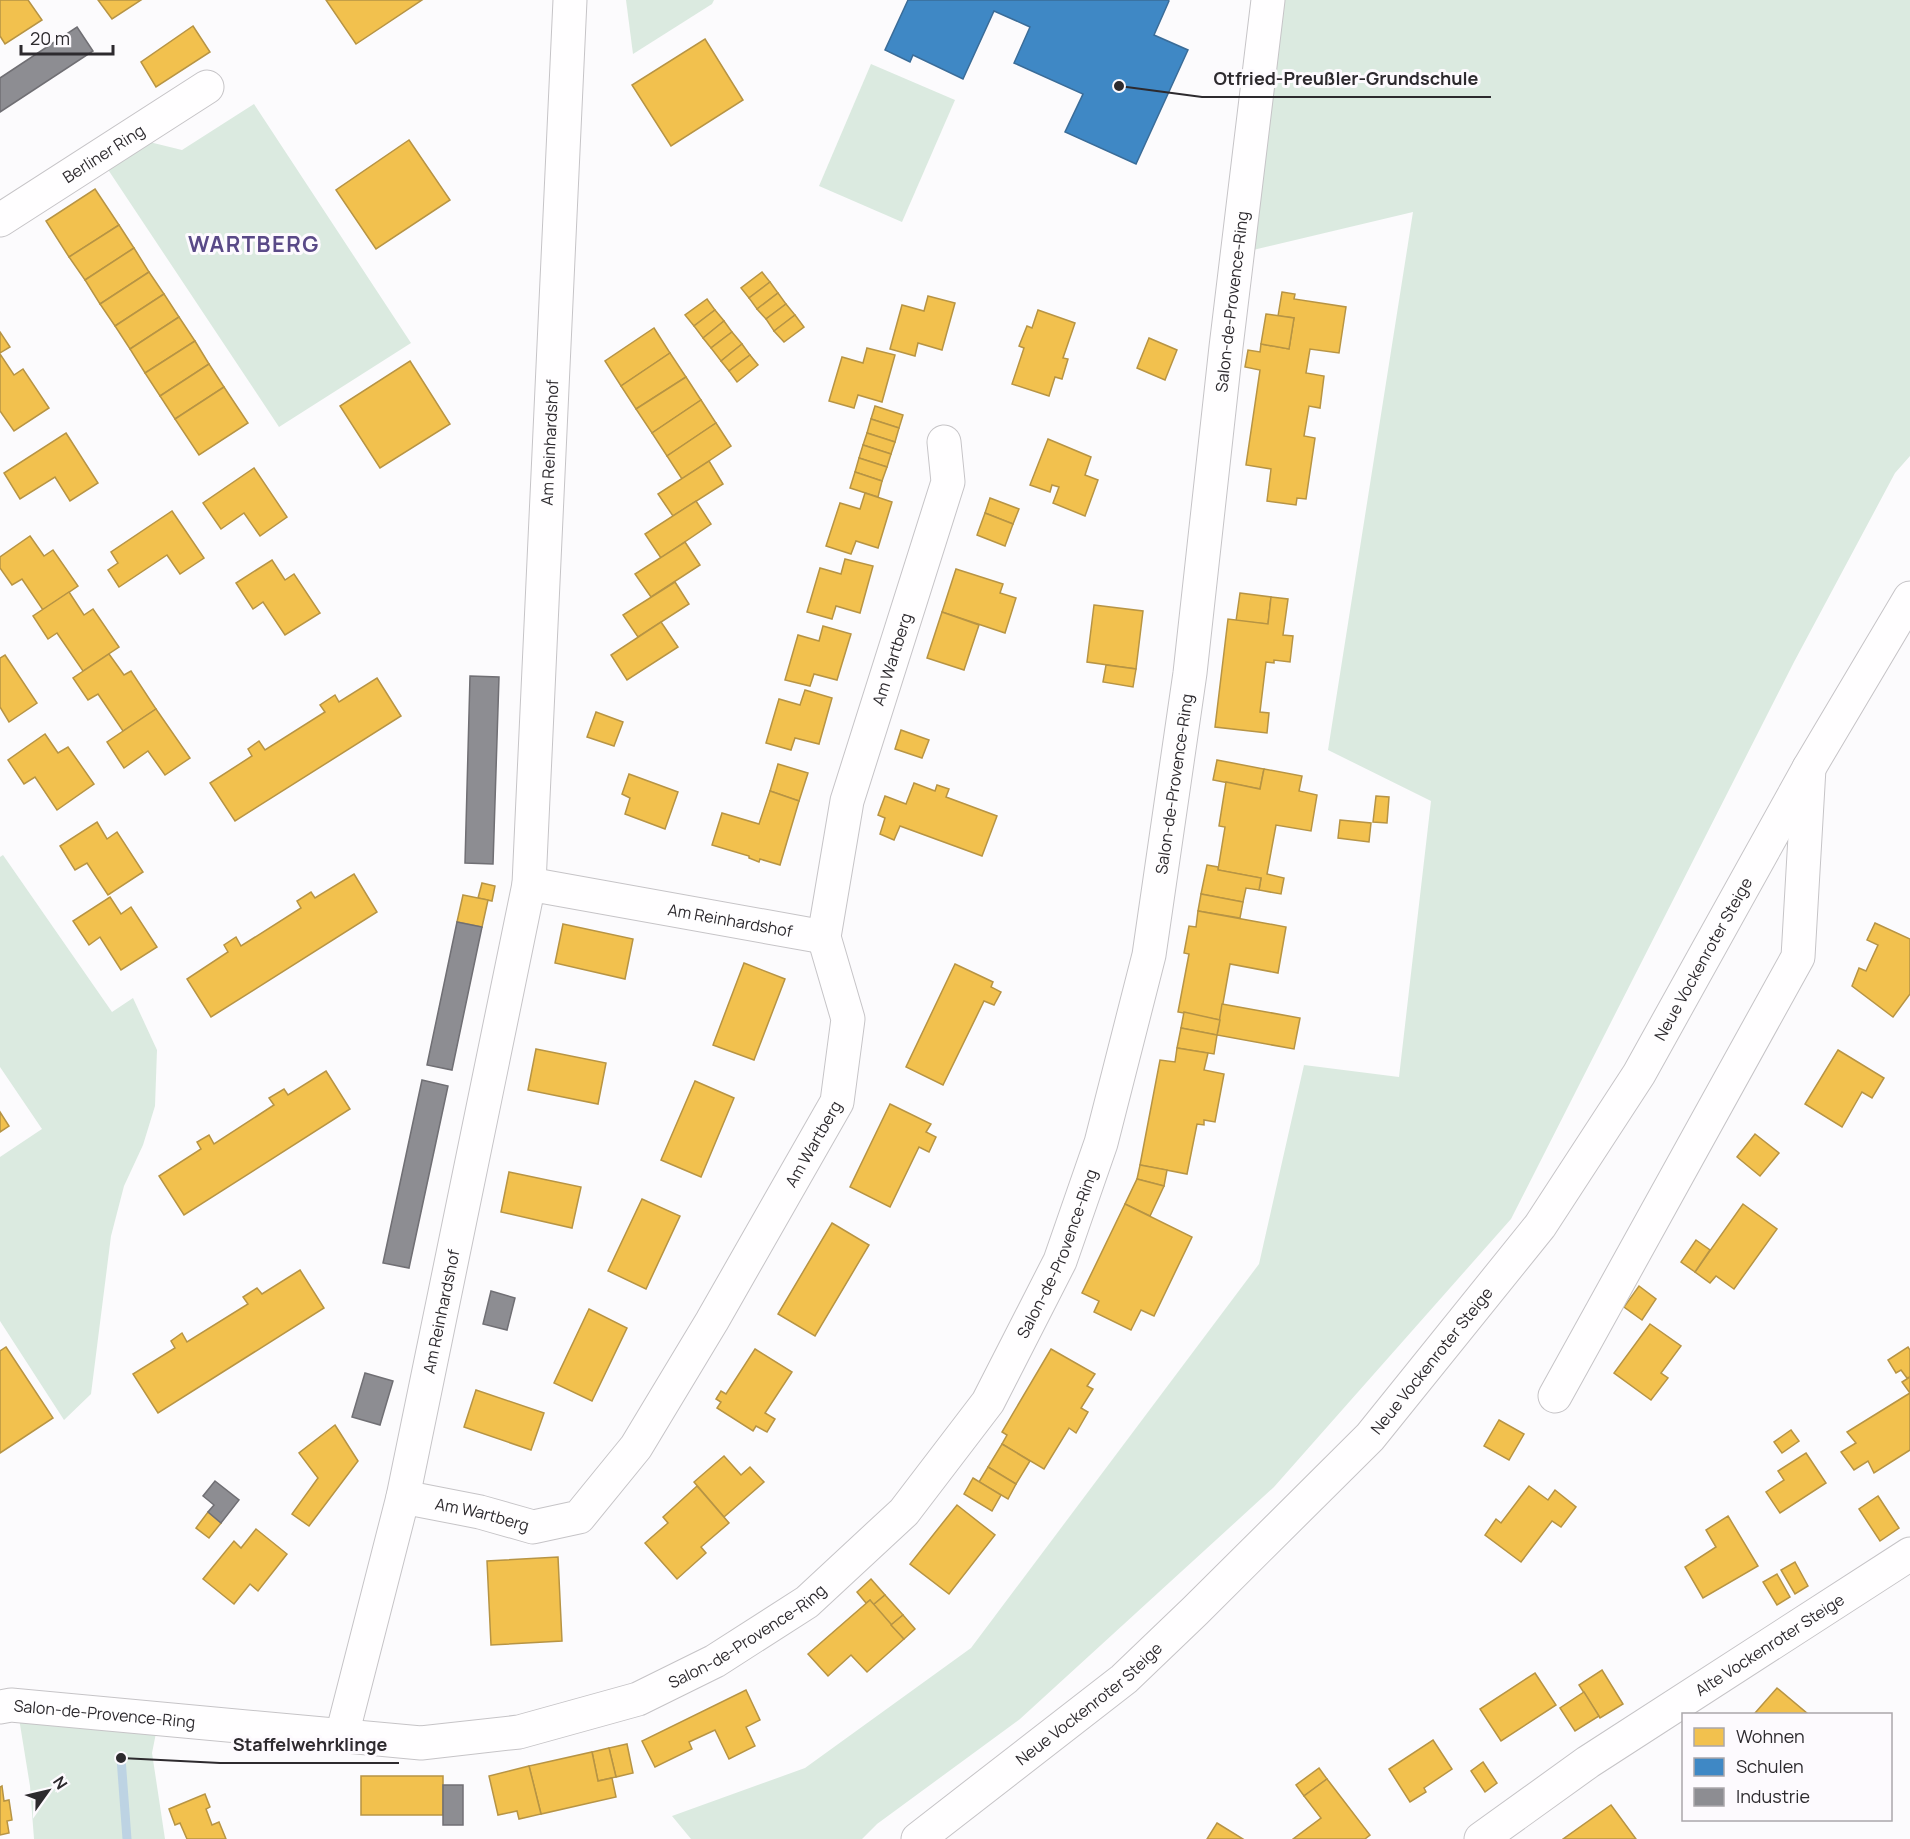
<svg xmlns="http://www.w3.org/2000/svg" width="1910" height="1839" viewBox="0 0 1910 1839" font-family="Manrope,sans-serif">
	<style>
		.green { fill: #dbeae0 }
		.homes { fill: #f2c14e; stroke: #b79444; stroke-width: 1.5 }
		.schools { fill: #3f88c5; stroke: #3a6c98; stroke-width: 1.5 }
		.industry { fill: #8d8d92; stroke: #706f74; stroke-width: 1.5 }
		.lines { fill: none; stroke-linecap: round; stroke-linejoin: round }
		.stream { stroke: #bdd3e3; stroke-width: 9 }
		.street-casing { stroke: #c6c4c7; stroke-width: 35 }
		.secondary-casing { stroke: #c6c4c7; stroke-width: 35 }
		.street { stroke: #fffeff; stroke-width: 33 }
		.secondary { stroke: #fffeff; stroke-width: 33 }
		.labels { text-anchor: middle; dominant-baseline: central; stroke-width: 6; stroke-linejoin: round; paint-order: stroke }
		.street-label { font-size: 16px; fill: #2d2a2e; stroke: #fdfafe }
		.district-label { font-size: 22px; font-weight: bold; letter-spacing: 1.5px; fill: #594987; stroke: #fdfafe }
		.leader { fill: none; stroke: #2d2a2e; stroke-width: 2 }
		.callout-dot { fill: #2d2a2e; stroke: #fdfafe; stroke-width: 2 }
		.callout-label { font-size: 18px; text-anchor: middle; font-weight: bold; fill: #2d2a2e; stroke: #fdfafe; stroke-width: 6; stroke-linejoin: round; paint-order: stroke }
	</style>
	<rect width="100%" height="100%" fill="#fcfbfd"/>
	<g class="green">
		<polygon points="626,0 714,0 712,4 633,54"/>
		<polygon points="1282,0 1910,0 1910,456 1895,473 1794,662 1511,1219 1274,1487 1020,1719 877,1824 862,1839 691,1839 672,1816 805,1768 971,1648 1259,1264 1304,1065 1399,1077 1431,801 1328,750 1413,212 1253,250"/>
		<polygon points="871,64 955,100 902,222 819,186"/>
		<polygon points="254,104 411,343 279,427 99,156 129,137 182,150"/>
		<polygon points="3,855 112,1012 133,998 157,1050 155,1106 143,1145 124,1186 111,1236 91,1394 64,1420 0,1321 0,1157 42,1129 0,1067 0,857"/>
		<polygon points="17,1706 159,1718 152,1753 165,1839 34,1839 30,1786"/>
	</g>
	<g class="homes">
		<polygon points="0,0 28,0 42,20 5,44 0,36"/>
		<polygon points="98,0 141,0 112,19"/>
		<polygon points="326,0 422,0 356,44"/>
		<polygon points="193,26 210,52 156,87 141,62"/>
		<polygon points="705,39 743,100 671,146 632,85"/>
		<polygon points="409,140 450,200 376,249 336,190"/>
		<polygon points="95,189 119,225 69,257 46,221"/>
		<polygon points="119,225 134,248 85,280 69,257"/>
		<polygon points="134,248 149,272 100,304 85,280"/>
		<polygon points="149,272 164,294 115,326 100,304"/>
		<polygon points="762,272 770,282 749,298 741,288"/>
		<polygon points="770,282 778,293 757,309 749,298"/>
		<polygon points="1282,292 1295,294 1294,299 1346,307 1339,353 1310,349 1306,373 1324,376 1320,408 1309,406 1304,436 1315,438 1306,499 1297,498 1296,505 1267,501 1271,469 1246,465 1260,370 1245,367 1248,350 1260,352 1261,344 1289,349 1294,318 1278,316"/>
		<polygon points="778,293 786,304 766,319 757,309"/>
		<polygon points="164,294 179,317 130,349 115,326"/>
		<polygon points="928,296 955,303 942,350 918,343 915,356 890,349 902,305 924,311"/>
		<polygon points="707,299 715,310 694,326 685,315"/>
		<polygon points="786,304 795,315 774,331 766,319"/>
		<polygon points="715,310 724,321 703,338 694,326"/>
		<polygon points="1038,310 1075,323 1063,358 1068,359 1062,379 1055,377 1049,396 1012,384 1024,348 1019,346 1027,326 1032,328"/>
		<polygon points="1266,314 1294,318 1289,349 1261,344"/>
		<polygon points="795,315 804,327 784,342 774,331"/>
		<polygon points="179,317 195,341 145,373 130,349"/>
		<polygon points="724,321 732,332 711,348 703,338"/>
		<polygon points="654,328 670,353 621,386 605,361"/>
		<polygon points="0,332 10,347 0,353"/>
		<polygon points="732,332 742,344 721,361 711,348"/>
		<polygon points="1149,338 1177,350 1165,380 1137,368"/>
		<polygon points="195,341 209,364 160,396 145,373"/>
		<polygon points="742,344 750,355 729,371 721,361"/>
		<polygon points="867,348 895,355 882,402 858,395 854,408 829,401 842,357 863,363"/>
		<polygon points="670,353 686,377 636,409 621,386"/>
		<polygon points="0,354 14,375 23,369 49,408 14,431 0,411"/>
		<polygon points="750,355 758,365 737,382 729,371"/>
		<polygon points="410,361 450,424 380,468 340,406"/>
		<polygon points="209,364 224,387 175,419 160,396"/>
		<polygon points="686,377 701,400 652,433 636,409"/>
		<polygon points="224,387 248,423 199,455 175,419"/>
		<polygon points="701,400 716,423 667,456 652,433"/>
		<polygon points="875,406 903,415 899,428 871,419"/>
		<polygon points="871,419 899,428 895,442 867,433"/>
		<polygon points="716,423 731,446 682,479 667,456"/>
		<polygon points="66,433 98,483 70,501 55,477 20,499 4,473"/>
		<polygon points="867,433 895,442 891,454 863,445"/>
		<polygon points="1048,439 1091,457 1085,475 1098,480 1085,516 1053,503 1059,487 1052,485 1050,492 1030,485"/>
		<polygon points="863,445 891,454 887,467 859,458"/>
		<polygon points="859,458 887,467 882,481 855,472"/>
		<polygon points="709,461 723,484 673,516 658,494"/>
		<polygon points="254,468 287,517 260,536 244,513 221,529 203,503"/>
		<polygon points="855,472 882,481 878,497 850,488"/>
		<polygon points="865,493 892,502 878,548 856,541 851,554 826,546 840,503 860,509"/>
		<polygon points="990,498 1019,509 1013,524 985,513"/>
		<polygon points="696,501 711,524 661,558 645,534"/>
		<polygon points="172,511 204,558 180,574 167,555 119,587 108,570 118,563 111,552"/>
		<polygon points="985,513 1013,524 1005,546 977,535"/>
		<polygon points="30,536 44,556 53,550 78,586 43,610 22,579 12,585 0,568 0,557"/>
		<polygon points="685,542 700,565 651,597 635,574"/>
		<polygon points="845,559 873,566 860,613 836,606 832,619 807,612 820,568 841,574"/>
		<polygon points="272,560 285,580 294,574 320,613 285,635 263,602 253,609 236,583"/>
		<polygon points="956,569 1003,584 1000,593 1016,598 1005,633 942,612"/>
		<polygon points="675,582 689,604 638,637 623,615"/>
		<polygon points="69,592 84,615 93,609 119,647 83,671 57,633 48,639 33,616"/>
		<polygon points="1240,593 1271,597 1268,624 1236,621"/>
		<polygon points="1271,597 1288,599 1283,635 1293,636 1290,662 1274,660 1274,663 1266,662 1260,712 1269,713 1267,733 1215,727 1228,619 1268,624"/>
		<polygon points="1094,605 1143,611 1136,669 1087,662"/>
		<polygon points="942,612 979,625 964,670 927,658"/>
		<polygon points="661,622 678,647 627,680 611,655"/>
		<polygon points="823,626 851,634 837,680 814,674 810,686 785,680 798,635 819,641"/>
		<polygon points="109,654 124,675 131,671 156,709 123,731 98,694 88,700 73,678"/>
		<polygon points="5,655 37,703 9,722 0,707 0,658"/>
		<polygon points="1106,665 1136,669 1133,687 1103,682"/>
		<polygon points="377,678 401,716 235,821 210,783 252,756 248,749 259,741 265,750 325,712 320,705 335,695 339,702"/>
		<polygon points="805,690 832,698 819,744 795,738 791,750 766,743 779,699 800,705"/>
		<polygon points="156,709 190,758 165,775 148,751 124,768 107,742"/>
		<polygon points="596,712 623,722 614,746 587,737"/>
		<polygon points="901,730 929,740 922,758 895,749"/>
		<polygon points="45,734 58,753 68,747 94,784 57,810 35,777 24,784 8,760"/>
		<polygon points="1217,760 1264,769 1260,789 1213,780"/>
		<polygon points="778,764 808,773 799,801 770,791"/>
		<polygon points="1264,769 1302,776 1299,791 1317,795 1311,831 1276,825 1267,874 1284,878 1281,894 1259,890 1261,878 1218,870 1225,827 1219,826 1226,782 1260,789"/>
		<polygon points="629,774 678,792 665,829 625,814 630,798 622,794"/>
		<polygon points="914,783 935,791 937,785 949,789 946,797 997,816 982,856 900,826 894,840 880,834 885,818 878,815 885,796 906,804"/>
		<polygon points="770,791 799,801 780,865 760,859 759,862 749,858 749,856 712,845 722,813 759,824"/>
		<polygon points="1376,796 1389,797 1387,823 1373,822"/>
		<polygon points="1340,820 1371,823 1369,842 1338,838"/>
		<polygon points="97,822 107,839 117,832 143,872 108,895 87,863 75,870 60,846"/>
		<polygon points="1207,865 1218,867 1218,870 1261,878 1259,890 1246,888 1243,902 1201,894"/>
		<polygon points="354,874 377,912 211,1017 187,979 228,952 224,945 236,937 241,946 301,908 297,901 311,892 315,898"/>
		<polygon points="482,883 495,886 492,901 478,898"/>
		<polygon points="1201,894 1243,902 1240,918 1198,911"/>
		<polygon points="463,895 488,900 482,927 457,922"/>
		<polygon points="110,897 121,914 131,907 157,947 121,970 100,937 89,945 73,921"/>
		<polygon points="1198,911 1286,927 1278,973 1230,964 1220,1020 1178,1012 1189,954 1184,953 1189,926 1196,927"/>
		<polygon points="1875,923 1910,939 1910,994 1893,1017 1852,986 1859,968 1866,971 1878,945 1867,940"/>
		<polygon points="563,924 633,939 625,979 555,963"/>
		<polygon points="744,963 785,979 754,1060 713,1045"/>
		<polygon points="955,964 993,982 991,987 1001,992 994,1005 984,1001 943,1085 906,1067"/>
		<polygon points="1222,1004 1300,1018 1294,1049 1217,1035"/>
		<polygon points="1184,1012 1220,1020 1217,1035 1181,1028"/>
		<polygon points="1181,1028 1217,1035 1214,1054 1177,1048"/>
		<polygon points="1177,1048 1208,1053 1204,1070 1224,1074 1215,1122 1204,1120 1204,1125 1197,1124 1187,1174 1140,1165 1160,1060 1175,1062"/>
		<polygon points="536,1049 606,1063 598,1104 528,1090"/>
		<polygon points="1838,1050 1884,1078 1872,1098 1862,1092 1842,1127 1805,1104"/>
		<polygon points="326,1071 350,1109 184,1215 159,1176 201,1149 197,1142 209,1135 214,1144 274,1105 269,1098 284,1089 288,1095"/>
		<polygon points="695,1081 734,1098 701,1177 661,1160"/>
		<polygon points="890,1104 931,1124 926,1132 936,1137 929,1152 919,1147 890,1207 850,1187"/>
		<polygon points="0,1112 9,1126 0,1132"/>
		<polygon points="1755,1134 1779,1153 1760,1176 1737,1157"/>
		<polygon points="1140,1165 1167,1170 1164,1186 1137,1179"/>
		<polygon points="509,1172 581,1187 572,1228 501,1212"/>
		<polygon points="1137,1179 1164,1186 1150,1216 1125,1204"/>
		<polygon points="642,1199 680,1216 646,1289 608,1271"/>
		<polygon points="1125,1204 1192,1237 1154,1316 1141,1310 1131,1330 1094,1312 1099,1301 1082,1293"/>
		<polygon points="1743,1204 1777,1229 1734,1289 1716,1276 1710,1283 1695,1272"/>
		<polygon points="832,1223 869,1245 815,1336 778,1314"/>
		<polygon points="1696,1240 1710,1250 1695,1272 1681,1262"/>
		<polygon points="300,1270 324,1308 158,1413 133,1374 175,1348 171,1341 182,1333 187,1342 248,1304 243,1297 257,1288 262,1294"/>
		<polygon points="1639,1286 1656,1299 1642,1320 1624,1307"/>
		<polygon points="589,1309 627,1328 592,1401 554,1383"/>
		<polygon points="1650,1324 1681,1346 1661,1373 1668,1378 1651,1400 1614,1373"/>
		<polygon points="6,1347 53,1418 0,1453 0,1351"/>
		<polygon points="1908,1347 1910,1350 1910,1377 1907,1378 1901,1370 1896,1373 1888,1360"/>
		<polygon points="755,1349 792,1372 765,1413 775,1419 767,1432 756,1426 753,1431 717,1408 721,1402 716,1399 721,1391 726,1394"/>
		<polygon points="1051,1349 1095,1374 1087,1386 1093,1389 1081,1408 1088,1412 1076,1433 1069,1428 1044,1469 1002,1444 1007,1435 1002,1432"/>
		<polygon points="1910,1377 1910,1450 1874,1473 1868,1461 1854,1470 1841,1452 1856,1443 1847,1432 1910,1393 1902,1382"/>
		<polygon points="476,1390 544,1413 531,1450 464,1427"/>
		<polygon points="1499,1420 1524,1434 1509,1460 1484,1446"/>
		<polygon points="335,1425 358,1461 309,1526 292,1514 318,1478 299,1453"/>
		<polygon points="1791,1430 1799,1441 1782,1453 1774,1442"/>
		<polygon points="1002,1444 1030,1461 1016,1484 988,1467"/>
		<polygon points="1806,1453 1826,1483 1780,1513 1766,1492 1784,1480 1778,1471"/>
		<polygon points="724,1456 741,1475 750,1467 764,1482 724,1517 694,1482"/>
		<polygon points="988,1467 1016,1484 1008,1499 979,1482"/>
		<polygon points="973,1478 1001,1495 992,1511 964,1494"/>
		<polygon points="697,1486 729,1523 701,1547 706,1553 677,1579 645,1543 668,1523 663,1517"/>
		<polygon points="1529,1486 1548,1500 1555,1490 1576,1507 1561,1527 1552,1521 1521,1562 1485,1535 1496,1519 1501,1523"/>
		<polygon points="1878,1496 1899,1528 1880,1541 1859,1509"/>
		<polygon points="957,1505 995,1535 949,1594 910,1564"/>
		<polygon points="208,1512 221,1523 209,1538 196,1528"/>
		<polygon points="1728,1516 1758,1566 1703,1598 1685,1567 1716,1547 1706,1530"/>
		<polygon points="256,1529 287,1554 258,1591 250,1584 234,1604 203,1579 234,1541 241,1548"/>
		<polygon points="558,1557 562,1641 491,1645 487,1561"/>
		<polygon points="1795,1562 1808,1586 1795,1594 1781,1570"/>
		<polygon points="1777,1574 1790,1597 1777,1605 1763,1582"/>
		<polygon points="871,1579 885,1595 873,1605 870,1600 866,1603 857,1592"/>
		<polygon points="885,1595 903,1615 891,1625 873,1605"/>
		<polygon points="870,1600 904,1639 867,1672 851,1655 828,1676 808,1654"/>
		<polygon points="903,1615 915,1629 904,1639 891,1625"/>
		<polygon points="1602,1670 1623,1704 1600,1718 1579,1685"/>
		<polygon points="1535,1673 1556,1705 1501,1741 1480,1709"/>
		<polygon points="1777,1688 1808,1714 1755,1713"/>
		<polygon points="746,1690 760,1720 746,1727 755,1746 729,1759 715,1730 689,1742 692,1749 655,1767 642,1741"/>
		<polygon points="1584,1692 1599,1716 1575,1731 1560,1708"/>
		<polygon points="1433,1740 1452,1769 1424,1788 1426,1792 1410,1802 1389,1769"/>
		<polygon points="627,1744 633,1773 616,1777 609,1748"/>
		<polygon points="609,1748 616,1777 598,1781 592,1752"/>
		<polygon points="592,1752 598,1781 612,1778 616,1797 541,1814 529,1766"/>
		<polygon points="1483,1762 1497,1783 1485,1792 1471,1771"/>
		<polygon points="529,1766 541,1814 519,1819 517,1811 498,1815 489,1776"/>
		<polygon points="1319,1768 1327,1779 1304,1796 1296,1785"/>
		<rect x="361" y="1776" width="82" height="39"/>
		<polygon points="1327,1779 1370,1835 1365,1839 1293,1839 1321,1818 1304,1796"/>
		<polygon points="2,1786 4,1801 9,1800 12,1820 7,1821 9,1833 0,1835 0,1787"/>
		<polygon points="205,1794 210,1807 206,1809 212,1825 219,1822 226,1839 187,1839 180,1823 175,1825 169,1809"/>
		<polygon points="1611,1805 1636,1839 1563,1839"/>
		<polygon points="1217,1823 1243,1839 1207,1839"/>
	</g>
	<polygon class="schools" points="908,0 1168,0 1169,1 1154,35 1188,50 1136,164 1065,132 1083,94 1014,63 1030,27 994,11 963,79 913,55 910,62 885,50"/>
	<g class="industry">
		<polygon points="77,27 93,51 0,112 0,78"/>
		<polygon points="470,676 499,677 493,864 465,863"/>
		<polygon points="457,922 482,927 452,1070 427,1065"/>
		<polygon points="422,1080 448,1086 409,1268 383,1263"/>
		<polygon points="491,1291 515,1298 507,1330 483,1324"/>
		<polygon points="365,1373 393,1381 380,1425 352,1417"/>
		<polygon points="215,1481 239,1500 221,1523 208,1512 214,1505 203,1496"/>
		<rect x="443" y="1785" width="20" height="40"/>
	</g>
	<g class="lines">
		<polyline class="stream" points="121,1758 127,1839"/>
		<defs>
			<g id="street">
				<path id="s1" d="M0,220L207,87"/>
				<path id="s2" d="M529,884L570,0"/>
				<polyline points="1555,1396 1798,957 1809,768"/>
				<path id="s3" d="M403,1497L480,1512L533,1527L579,1517L636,1447L712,1321L837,1102L848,1019L824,937L847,801L948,482L944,442"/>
				<path id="s4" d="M0,1707L11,1705L421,1743L519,1732L638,1699L715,1661L807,1602L904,1512L988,1402L1060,1261L1101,1143L1149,955L1190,673L1226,347L1268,0"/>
				<path id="s5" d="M342,1735L403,1497L529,884L824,937"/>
				<path id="s6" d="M1481,1839L1588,1762L1910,1554"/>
			</g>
			<g id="secondary">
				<path id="s7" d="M918,1839L1124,1679L1195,1611L1370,1437L1540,1226L1639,1074L1809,768L1910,598"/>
			</g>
		</defs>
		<use href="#street" class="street-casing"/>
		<use href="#secondary" class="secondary-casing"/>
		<use href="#street" class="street"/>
		<use href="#secondary" class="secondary"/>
	</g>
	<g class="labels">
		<g class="street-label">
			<text stroke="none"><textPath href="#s1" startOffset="123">Berliner Ring</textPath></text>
			<text stroke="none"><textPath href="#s4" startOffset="2247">Salon-de-Provence-Ring</textPath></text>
			<text stroke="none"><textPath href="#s2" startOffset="442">Am Reinhardshof</textPath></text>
			<text stroke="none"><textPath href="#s3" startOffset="1126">Am Wartberg</textPath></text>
			<text stroke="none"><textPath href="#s4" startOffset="1761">Salon-de-Provence-Ring</textPath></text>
			<text stroke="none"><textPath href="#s5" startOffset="1076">Am Reinhardshof</textPath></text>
			<text stroke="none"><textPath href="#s7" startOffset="1190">Neue Vockenroter Steige</textPath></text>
			<text stroke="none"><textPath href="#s3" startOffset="622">Am Wartberg</textPath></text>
			<text stroke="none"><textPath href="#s4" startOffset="1275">Salon-de-Provence-Ring</textPath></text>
			<text stroke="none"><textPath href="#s5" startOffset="435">Am Reinhardshof</textPath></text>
			<text stroke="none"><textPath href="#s7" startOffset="704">Neue Vockenroter Steige</textPath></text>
			<text stroke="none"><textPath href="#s3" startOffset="81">Am Wartberg</textPath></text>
			<text stroke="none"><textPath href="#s4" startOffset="771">Salon-de-Provence-Ring</textPath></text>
			<text stroke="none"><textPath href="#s6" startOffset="348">Alte Vockenroter Steige</textPath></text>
			<text stroke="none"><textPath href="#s7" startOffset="218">Neue Vockenroter Steige</textPath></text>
			<text stroke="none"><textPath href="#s4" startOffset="105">Salon-de-Provence-Ring</textPath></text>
		</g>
		<g class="district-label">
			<text x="254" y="244">WARTBERG</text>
		</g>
	</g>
	<path class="leader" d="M1119 86L1202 97H1491M121 1758L220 1763H399"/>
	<g class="callout-dot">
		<circle cx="1119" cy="86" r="6"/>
		<circle cx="121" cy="1758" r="6"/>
	</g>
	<g class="callout-label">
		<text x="1346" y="85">Otfried-Preußler-Grundschule</text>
		<text x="310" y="1751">Staffelwehrklinge</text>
	</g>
	<rect x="1682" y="1713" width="210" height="108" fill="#fdfafe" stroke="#aaa7ab" stroke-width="1.5"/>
	<rect x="1694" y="1728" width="30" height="18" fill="#f2c14e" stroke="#aaa7ab" stroke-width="1.5"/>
	<text x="1736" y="1743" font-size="18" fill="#2d2a2e">Wohnen</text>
	<rect x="1694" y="1758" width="30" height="18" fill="#3f88c5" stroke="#aaa7ab" stroke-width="1.5"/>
	<text x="1736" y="1773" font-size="18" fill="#2d2a2e">Schulen</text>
	<rect x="1694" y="1788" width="30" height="18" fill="#8d8d92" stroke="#aaa7ab" stroke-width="1.5"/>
	<text x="1736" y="1803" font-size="18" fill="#2d2a2e">Industrie</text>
	<g transform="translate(48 1791) rotate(56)" stroke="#fdfafe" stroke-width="4.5" paint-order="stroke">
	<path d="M0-4.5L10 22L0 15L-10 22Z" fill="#2d2a2e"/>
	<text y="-9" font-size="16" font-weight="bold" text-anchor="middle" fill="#2d2a2e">N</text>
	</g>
	<path d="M21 45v9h92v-9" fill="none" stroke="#2d2a2e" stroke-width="3"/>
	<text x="30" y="45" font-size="18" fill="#2d2a2e" stroke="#fdfafe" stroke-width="4.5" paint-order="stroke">20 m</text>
</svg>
